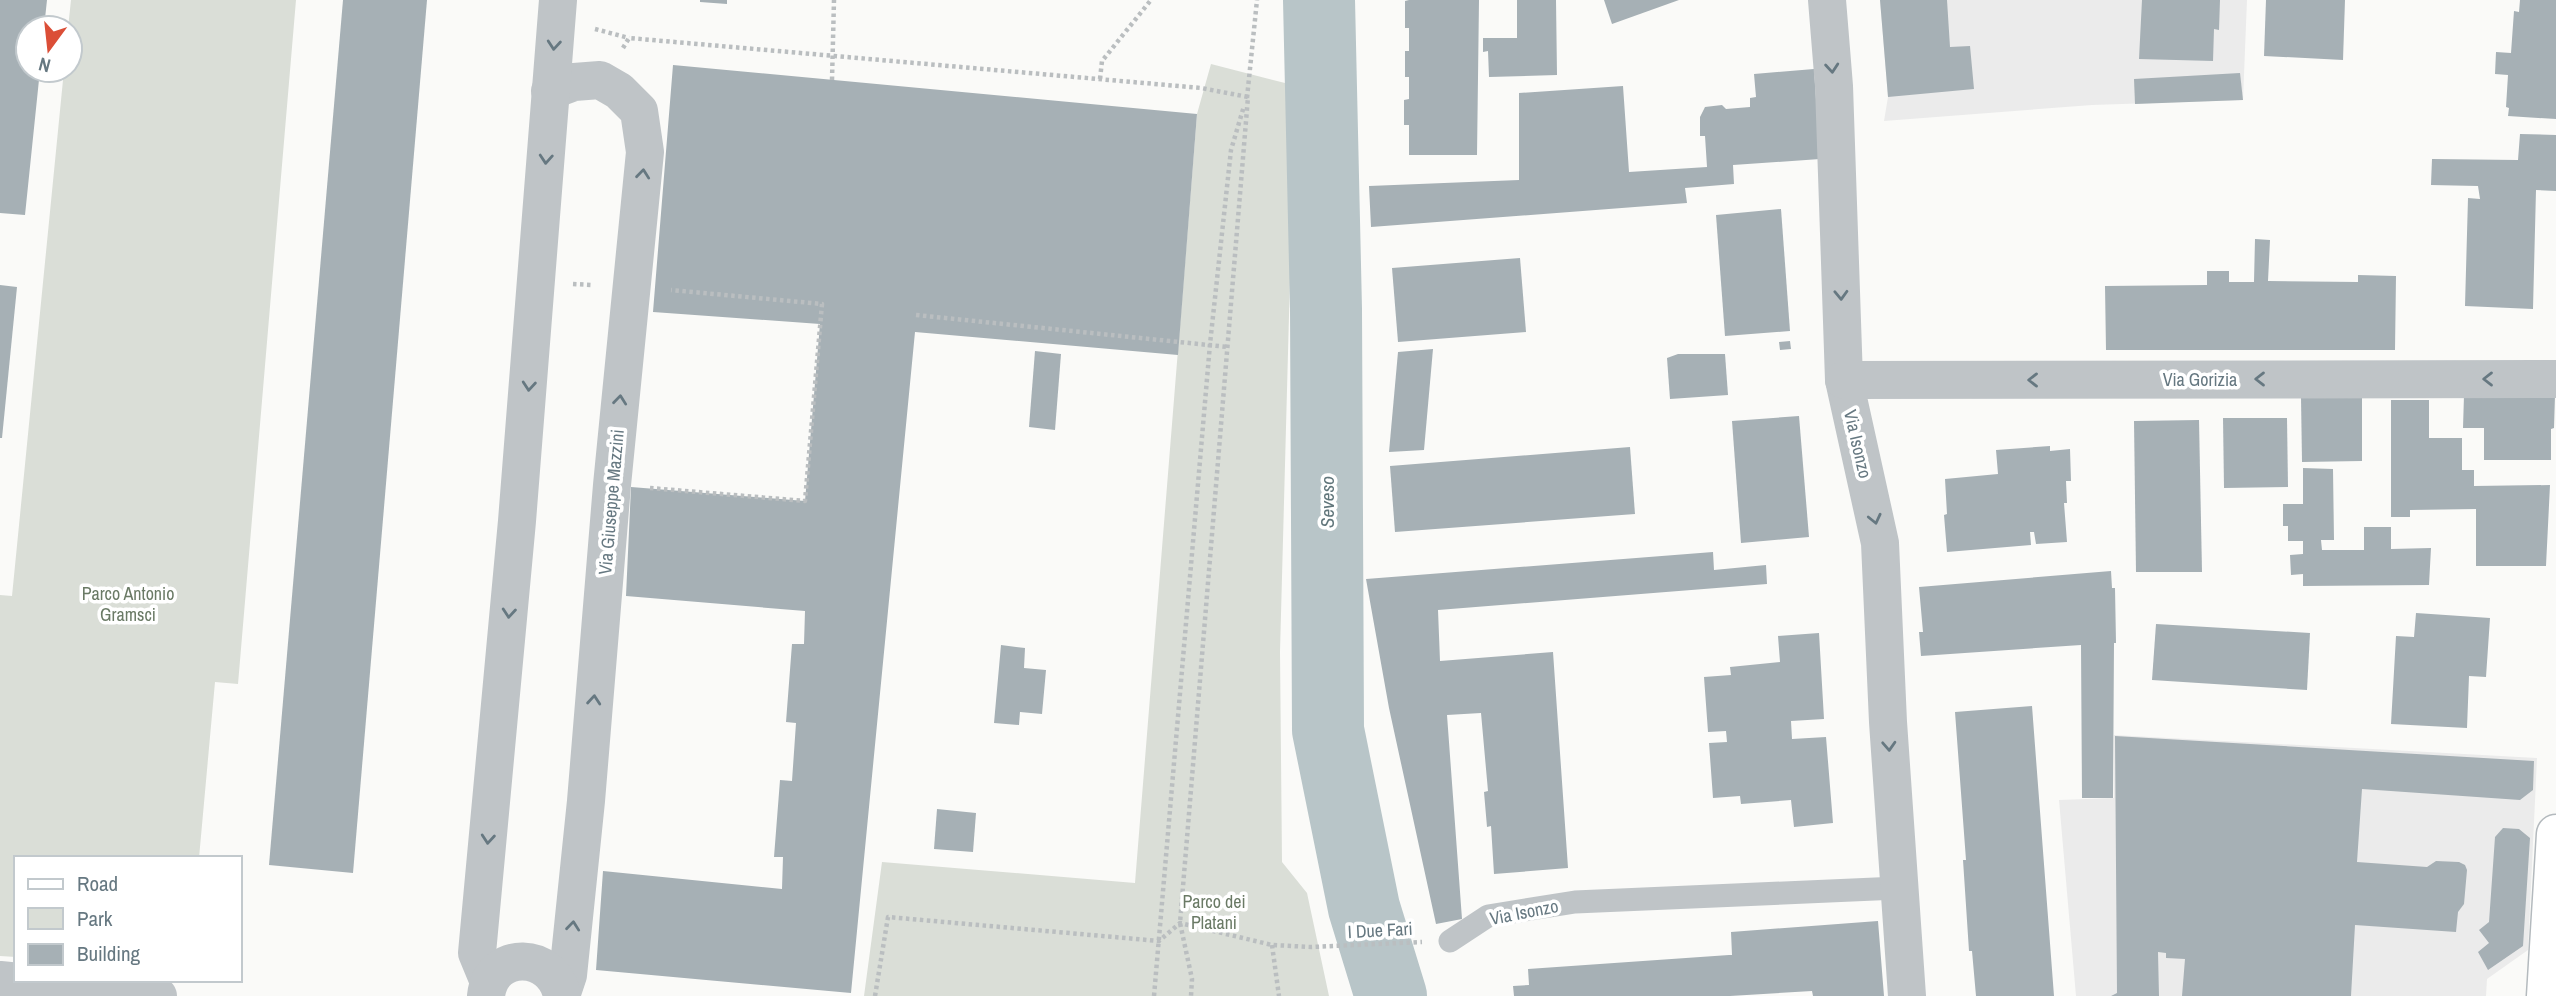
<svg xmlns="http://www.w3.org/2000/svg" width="2556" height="996" viewBox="0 0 2556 996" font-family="'Archivo Narrow',sans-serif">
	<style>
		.built { fill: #ebebeb }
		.green { fill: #daded7 }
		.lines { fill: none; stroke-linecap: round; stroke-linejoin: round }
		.river { stroke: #b8c5c8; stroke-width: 72 }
		.building { fill: #a6b0b5 }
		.secondary-casing { stroke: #b4babe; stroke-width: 41 }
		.path { stroke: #babec0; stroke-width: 4.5; stroke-dasharray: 3.5 3.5; stroke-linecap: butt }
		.lane { stroke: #bfc4c7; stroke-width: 23 }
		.street { stroke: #bfc4c7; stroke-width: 38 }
		.secondary { stroke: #fff; stroke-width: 38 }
		.oneway { stroke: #667881 }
		.labels { text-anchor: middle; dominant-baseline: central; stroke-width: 7; stroke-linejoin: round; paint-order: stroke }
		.street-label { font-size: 18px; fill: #667881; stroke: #fff }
		.park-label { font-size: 18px; fill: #6a7a65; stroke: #fff }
		.water-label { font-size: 19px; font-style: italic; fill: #61767b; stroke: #fff }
	</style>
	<rect width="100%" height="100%" fill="#fafaf8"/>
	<g class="built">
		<polygon points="1880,0 2247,0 2243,100 2092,105 1884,121 1888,97"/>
		<polygon points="2114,735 2537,758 2528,950 2487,979 2486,996 2076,996 2059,800 2114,798"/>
	</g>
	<g class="green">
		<polygon points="71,0 296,0 238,684 215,682 199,858 16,858 16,957 0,956 0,595 12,596 64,70 70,70 68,28"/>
		<polygon points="1211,64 1289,84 1290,278 1280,652 1282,862 1307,893 1329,996 864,996 882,862 1135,883 1197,114"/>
	</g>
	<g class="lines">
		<polyline class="river" points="1319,0 1326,309 1328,730 1364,908 1391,996"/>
	</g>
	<g class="building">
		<polygon points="0,0 47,0 44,28 28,28 28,70 40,70 25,215 0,213"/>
		<polygon points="343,0 427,0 353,873 269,865"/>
		<polygon points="700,0 727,0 727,4 700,2"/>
		<polygon points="1409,0 1479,0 1477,155 1409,155 1409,125 1404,125 1404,100 1409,99 1409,77 1405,77 1405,51 1409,51 1409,28 1405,28 1405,1"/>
		<polygon points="1517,0 1556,0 1557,75 1489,77 1488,51 1483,52 1483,38 1517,38"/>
		<polygon points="1604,0 1679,0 1612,24"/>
		<polygon points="1880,0 1947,0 1950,47 1970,46 1974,89 1888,97"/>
		<polygon points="2142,0 2220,0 2219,30 2214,29 2213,61 2139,59"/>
		<polygon points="2266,0 2345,0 2343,60 2264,56"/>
		<polygon points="2520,0 2556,0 2556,119 2508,116 2509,108 2506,107 2508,75 2495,74 2496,52 2511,53 2514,11 2519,12"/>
		<polygon points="673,65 1197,114 1178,355 915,332 851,993 596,970 603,871 782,889 783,857 774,857 780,780 792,781 796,723 786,722 792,644 804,644 805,611 626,596 631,487 805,501 820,324 653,312"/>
		<polygon points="1814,69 1820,159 1733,165 1734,184 1685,188 1687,203 1371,227 1369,186 1519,180 1519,93 1623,86 1629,172 1707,167 1705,136 1700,136 1700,117 1705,107 1722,105 1726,109 1750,107 1750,98 1756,97 1754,74"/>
		<polygon points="2240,73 2243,100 2135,104 2134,79"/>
		<polygon points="2520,134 2556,135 2556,191 2536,190 2533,309 2465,306 2468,198 2480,199 2478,186 2431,185 2432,159 2518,160"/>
		<polygon points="1781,209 1790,331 1725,336 1716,215"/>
		<polygon points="2255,239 2270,240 2268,281 2358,282 2358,275 2396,276 2395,350 2106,350 2105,286 2207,285 2207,271 2229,271 2229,282 2254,282"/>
		<polygon points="1520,258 1526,332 1398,342 1392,268"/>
		<polygon points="0,285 17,287 2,438 0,438"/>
		<polygon points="1790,341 1791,349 1780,350 1779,342"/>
		<polygon points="1433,349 1424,450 1389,452 1398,352"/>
		<polygon points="1035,351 1061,354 1055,430 1029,427"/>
		<polygon points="1678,354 1725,354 1728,395 1670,399 1667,358"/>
		<polygon points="2464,395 2555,395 2554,428 2551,429 2551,460 2484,460 2484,428 2463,428"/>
		<polygon points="2362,397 2362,461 2302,462 2301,398"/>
		<polygon points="2391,400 2429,400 2429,438 2462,438 2462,470 2474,470 2474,486 2550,485 2546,566 2476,566 2476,509 2410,510 2410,517 2391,517"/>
		<polygon points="1799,416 1809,537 1741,543 1732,421"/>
		<polygon points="2223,418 2287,418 2288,487 2224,488"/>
		<polygon points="2199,420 2202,572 2136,572 2134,421"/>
		<polygon points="2050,446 2050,451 2070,449 2071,481 2066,481 2067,503 2064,503 2067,542 2036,544 2034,532 2030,532 2031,545 1947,552 1944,515 1947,514 1945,479 1998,474 1996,450"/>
		<polygon points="1630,447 1635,514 1395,532 1390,466"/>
		<polygon points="2303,468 2333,469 2334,540 2321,540 2322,550 2364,550 2364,527 2391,527 2391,549 2431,548 2429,585 2303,586 2303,574 2291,575 2290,555 2303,554 2303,541 2288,541 2288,526 2283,526 2283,504 2303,504"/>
		<polygon points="1713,552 1714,570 1766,565 1767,584 1438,610 1440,661 1553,652 1568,868 1494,874 1491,826 1487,827 1484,792 1488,791 1481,713 1447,715 1462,919 1436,924 1389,708 1366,579"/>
		<polygon points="2111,571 2112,588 2115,588 2116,643 2114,643 2113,798 2082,798 2081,645 1921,656 1919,632 1923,632 1919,587"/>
		<polygon points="2416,613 2490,618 2486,677 2469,676 2467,728 2391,724 2396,636 2414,637"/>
		<polygon points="2156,624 2310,633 2307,690 2152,680"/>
		<polygon points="1819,633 1824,719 1791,721 1792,739 1826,737 1833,823 1794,827 1791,800 1741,804 1740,796 1713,798 1709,743 1727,742 1726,731 1708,732 1704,677 1731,675 1730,667 1780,662 1778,636"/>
		<polygon points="1001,645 1025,648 1024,668 1046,670 1042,714 1020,712 1019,725 994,723"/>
		<polygon points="2032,706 2054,996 1976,996 1972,951 1969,951 1963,860 1966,860 1955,712"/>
		<polygon points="2115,736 2534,761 2533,790 2520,800 2362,789 2357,862 2427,867 2436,861 2459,862 2465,865 2467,870 2464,904 2458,912 2456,932 2355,925 2351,996 2182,996 2185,959 2166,958 2166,953 2158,952 2159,996 2111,996 2117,993"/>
		<polygon points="937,809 976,813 973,852 934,849"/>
		<polygon points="2503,828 2519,829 2530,838 2523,946 2488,970 2478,952 2489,943 2479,930 2489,922 2495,837"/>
		<polygon points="1878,921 1884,996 1813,996 1812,991 1730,996 1514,996 1513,986 1529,985 1528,969 1729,955 1732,955 1731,932"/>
	</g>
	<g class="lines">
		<defs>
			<polyline id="secondary" points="2546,996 2556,834"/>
		</defs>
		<use href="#secondary" class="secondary-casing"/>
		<g class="path">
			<polyline points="595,29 629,38"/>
			<polyline points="623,48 629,38 1201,88 1248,97 1180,923 1192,979 1191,996"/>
			<polyline points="1100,79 1102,61 1151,0"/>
			<polyline points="832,80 834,0"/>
			<polyline points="1247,98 1257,0"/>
			<polyline points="573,284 592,285"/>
			<polyline points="916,315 1228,347"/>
			<polyline points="650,488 805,501 822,304 671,290"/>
			<polyline points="1272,945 1279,996"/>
			<polyline points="875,996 888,917 1159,941 1180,923 1272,945 1311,947 1422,942"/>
			<polyline points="1154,996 1210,344 1231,150 1244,106"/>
		</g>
		<polyline class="lane" points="1450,941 1488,916 1575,902 1898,888"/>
		<g class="street">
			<polyline points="1827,0 1834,86 1844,380 1880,543 1888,722 1907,996"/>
			<polyline points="550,91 574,82 600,80 619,91 639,111 645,152 612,485 586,801 568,975 562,993"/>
			<polyline points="1844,380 2556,379"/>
			<polyline points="0,980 158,996"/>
			<polyline points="489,982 477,953 517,521 558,0"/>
			<path d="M486,996C491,949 554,951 562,996"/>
		</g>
		<use href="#secondary" class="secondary"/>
	</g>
	<defs><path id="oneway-chevron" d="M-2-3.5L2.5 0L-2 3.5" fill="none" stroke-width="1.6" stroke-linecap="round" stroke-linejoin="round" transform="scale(1.75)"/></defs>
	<g class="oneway">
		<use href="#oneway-chevron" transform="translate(554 45) rotate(95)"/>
		<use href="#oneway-chevron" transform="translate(1832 68) rotate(85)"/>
		<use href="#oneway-chevron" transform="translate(546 159) rotate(94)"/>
		<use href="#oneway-chevron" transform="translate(643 174) rotate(-84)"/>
		<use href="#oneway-chevron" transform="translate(1841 295) rotate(88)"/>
		<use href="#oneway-chevron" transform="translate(2260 379) rotate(180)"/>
		<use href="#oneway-chevron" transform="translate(2488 379) rotate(180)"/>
		<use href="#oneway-chevron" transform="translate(2033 380) rotate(180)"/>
		<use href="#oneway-chevron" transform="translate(529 386) rotate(95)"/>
		<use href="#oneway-chevron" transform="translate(620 400) rotate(-84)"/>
		<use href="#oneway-chevron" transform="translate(1875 519) rotate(77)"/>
		<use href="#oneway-chevron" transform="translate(509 613) rotate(95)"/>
		<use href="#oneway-chevron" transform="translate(594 700) rotate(-85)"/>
		<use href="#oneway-chevron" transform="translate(1889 746) rotate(87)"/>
		<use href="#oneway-chevron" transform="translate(488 839) rotate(95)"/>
		<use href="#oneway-chevron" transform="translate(573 926) rotate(-84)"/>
	</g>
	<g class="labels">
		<g class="street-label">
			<text x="2200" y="379">Via Gorizia</text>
			<text transform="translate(1858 444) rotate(77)">Via Isonzo</text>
			<text transform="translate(611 502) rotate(-85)">Via Giuseppe Mazzini</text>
			<text transform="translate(1524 912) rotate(-11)">Via Isonzo</text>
			<text transform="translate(1380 930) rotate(-3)">I Due Fari</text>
		</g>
		<g class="park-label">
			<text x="128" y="593">Parco Antonio<tspan x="128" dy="21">Gramsci</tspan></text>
			<text x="1214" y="901">Parco dei<tspan x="1214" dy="21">Platani</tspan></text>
		</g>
		<g class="water-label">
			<text transform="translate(1327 502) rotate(-90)">Seveso</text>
		</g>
	</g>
	<rect x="14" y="856" width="228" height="126" fill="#ffffff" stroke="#c2c9cd" stroke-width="2"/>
	<rect x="28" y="879" width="35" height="10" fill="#ffffff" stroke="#c2c9cd" stroke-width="2"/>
	<text x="77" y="891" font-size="21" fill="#667881">Road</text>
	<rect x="28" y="908" width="35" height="21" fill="#daded7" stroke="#c2c9cd" stroke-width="2"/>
	<text x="77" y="926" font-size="21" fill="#667881">Park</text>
	<rect x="28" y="944" width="35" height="21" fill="#a6b0b5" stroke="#c2c9cd" stroke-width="2"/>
	<text x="77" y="961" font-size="21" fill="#667881">Building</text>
	<g transform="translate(49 49) rotate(195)"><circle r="33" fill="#ffffff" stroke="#c2c9cd" stroke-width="2"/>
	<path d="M0-5L12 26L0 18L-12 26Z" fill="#db4e37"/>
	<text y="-10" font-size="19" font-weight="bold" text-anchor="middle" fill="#667881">N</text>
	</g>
</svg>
